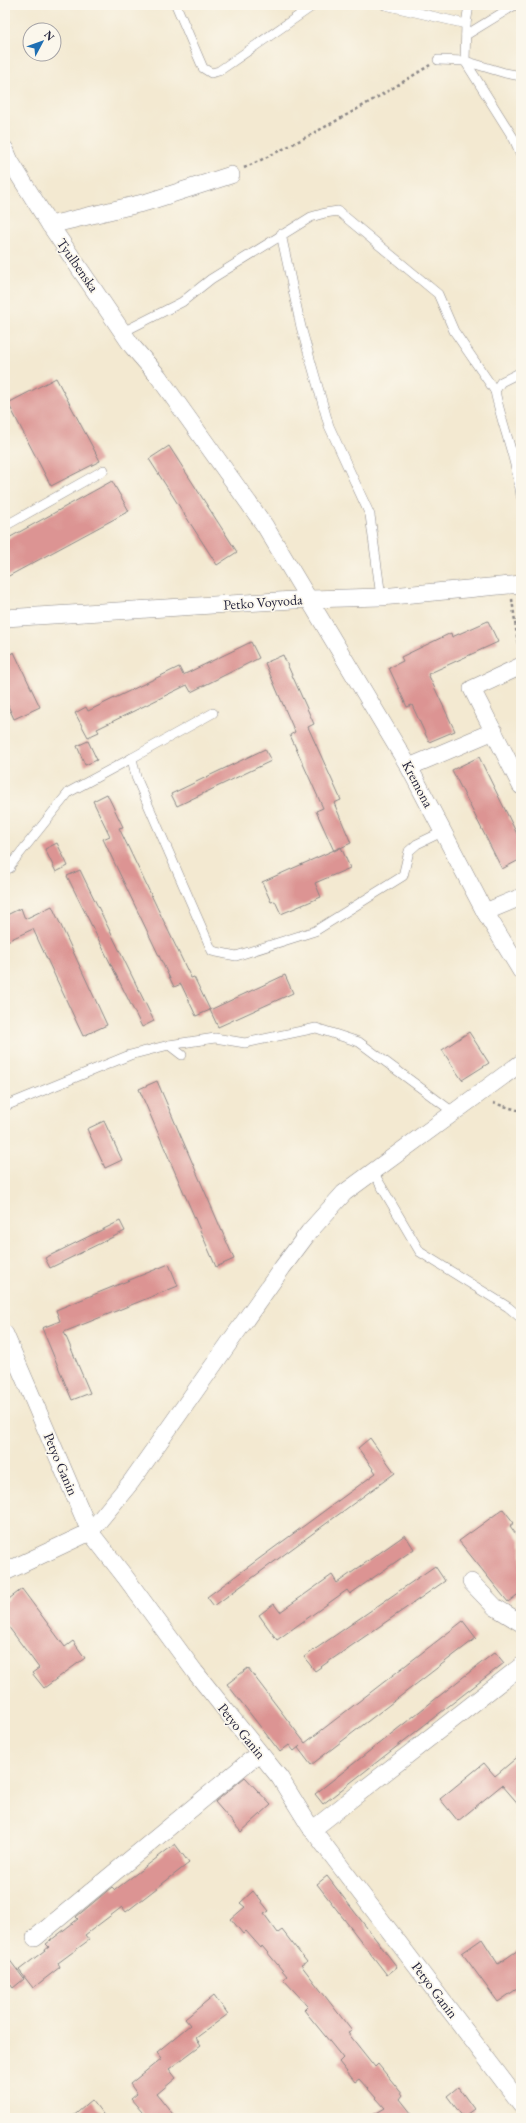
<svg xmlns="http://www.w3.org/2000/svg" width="526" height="2123" viewBox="0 0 526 2123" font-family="'EB Garamond',serif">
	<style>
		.building { fill: #dc9493 }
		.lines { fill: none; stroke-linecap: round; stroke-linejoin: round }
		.service-casing { stroke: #8a8686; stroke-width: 10 }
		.minor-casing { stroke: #8a8686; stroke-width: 18 }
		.path { stroke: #8a8686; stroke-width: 2.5; stroke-dasharray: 3 3; stroke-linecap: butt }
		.service { stroke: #fff; stroke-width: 9 }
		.minor { stroke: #fff; stroke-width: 17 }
		.labels { text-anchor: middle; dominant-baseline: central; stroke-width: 3.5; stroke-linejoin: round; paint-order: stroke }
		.street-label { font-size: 14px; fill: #22223b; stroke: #fbf7ec }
	</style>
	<rect width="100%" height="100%" fill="#fbf7ec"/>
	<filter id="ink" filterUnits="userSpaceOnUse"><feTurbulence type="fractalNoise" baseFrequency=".025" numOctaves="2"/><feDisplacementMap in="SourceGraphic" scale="8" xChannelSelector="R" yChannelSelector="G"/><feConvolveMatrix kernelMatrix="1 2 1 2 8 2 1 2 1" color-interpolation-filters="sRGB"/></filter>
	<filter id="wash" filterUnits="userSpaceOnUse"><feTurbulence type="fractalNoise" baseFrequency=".012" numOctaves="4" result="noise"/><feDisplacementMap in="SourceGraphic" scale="16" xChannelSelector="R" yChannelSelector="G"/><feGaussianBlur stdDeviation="0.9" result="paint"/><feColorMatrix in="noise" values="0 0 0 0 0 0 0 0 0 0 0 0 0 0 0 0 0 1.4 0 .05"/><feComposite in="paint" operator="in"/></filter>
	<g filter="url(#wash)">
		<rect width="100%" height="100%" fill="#f3e9d1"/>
		<g id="blocks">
			<g class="building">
				<polygon points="56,378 100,461 51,486 8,403"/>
				<polygon points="169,446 237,552 217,565 149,459"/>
				<polygon points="112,481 129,511 5,578 5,540"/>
				<polygon points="488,621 498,642 428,674 455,731 429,742 412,705 407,707 389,668 403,661 401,657 451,633 452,637"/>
				<polygon points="251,642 259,658 191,692 187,685 97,729 99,732 88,737 75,713 86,707 88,711 179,667 183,675"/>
				<polygon points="14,652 40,707 14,719 5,699 5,657"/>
				<polygon points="283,655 314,724 308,727 341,800 334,803 351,843 334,851 316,811 323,808 290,735 295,732 265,663"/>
				<polygon points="88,741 97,760 85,765 77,746"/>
				<polygon points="265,749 271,761 177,806 171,794"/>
				<polygon points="479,757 521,842 521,859 502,869 452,770"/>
				<polygon points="107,794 123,827 119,828 191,978 194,977 210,1010 196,1016 181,984 174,987 103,839 110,836 93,801"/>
				<polygon points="57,843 68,866 56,872 45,849"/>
				<polygon points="341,847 350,868 315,883 321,897 281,914 275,901 271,902 262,882"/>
				<polygon points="80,870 154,1021 142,1027 67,876"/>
				<polygon points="52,906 107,1025 83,1036 33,929 5,942 5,916 21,908 25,919"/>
				<polygon points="285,975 293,993 218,1027 210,1010"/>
				<polygon points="469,1032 489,1063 462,1080 442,1050"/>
				<polygon points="157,1081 234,1259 216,1267 139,1089"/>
				<polygon points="104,1121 122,1160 105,1168 87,1129"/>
				<polygon points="120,1221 125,1231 50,1268 45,1258"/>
				<polygon points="169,1264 178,1286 64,1332 90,1393 72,1400 42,1328 60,1321 56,1310"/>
				<polygon points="370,1438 395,1473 214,1606 207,1597 376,1473 358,1448"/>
				<polygon points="503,1509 514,1523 510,1526 521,1541 521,1592 508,1602 459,1541"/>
				<polygon points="405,1535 414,1549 350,1594 347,1590 277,1640 259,1615 274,1604 280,1612 332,1575 337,1583"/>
				<polygon points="435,1566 445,1581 315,1671 304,1657"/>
				<polygon points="22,1589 65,1647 73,1641 85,1658 44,1688 32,1673 39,1668 5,1622 5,1602"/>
				<polygon points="463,1621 476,1638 311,1765 298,1748 300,1746 294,1751 289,1745 280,1752 227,1684 248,1668 305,1743"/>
				<polygon points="495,1652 504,1663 323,1804 315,1794"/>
				<polygon points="521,1754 521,1807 502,1785 458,1821 440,1799 484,1763 495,1776"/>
				<polygon points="245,1777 271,1805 241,1832 215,1802"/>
				<polygon points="175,1844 189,1863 126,1912 122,1907 85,1935 89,1940 58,1963 60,1967 33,1988 19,1970 49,1947 46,1944 78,1919 76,1917 112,1887 115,1890"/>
				<polygon points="327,1876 397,1967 387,1975 317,1884"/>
				<polygon points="253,1891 269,1911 264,1914 278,1933 282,1930 307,1962 301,1965 352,2031 348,2033 375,2067 378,2064 403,2095 400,2099 415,2118 368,2118 385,2108 359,2079 355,2082 339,2062 343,2058 304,2010 308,2006 283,1979 287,1976 262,1946 261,1948 246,1931 243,1934 231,1919 245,1907 240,1903"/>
				<polygon points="482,1939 498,1964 521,1948 521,1986 498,2002 462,1953"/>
				<polygon points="5,1954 24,1979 13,1988 5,1977"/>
				<polygon points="214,1995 228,2014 196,2038 201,2045 169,2069 176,2078 157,2094 176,2118 147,2118 131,2099 137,2094 130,2084 162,2058 157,2052 190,2025 185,2019"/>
				<polygon points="458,2087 474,2109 463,2117 447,2096"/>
				<polygon points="92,2100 106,2118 71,2118"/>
			</g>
		</g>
	</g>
	<g filter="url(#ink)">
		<use href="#blocks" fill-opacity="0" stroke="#8a8686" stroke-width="1"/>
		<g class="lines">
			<defs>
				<g id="service">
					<polyline points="176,5 203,68 211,73 219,71 314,5"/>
					<polyline points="385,5 466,24"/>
					<polyline points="469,5 466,24 465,61 514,139 521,155"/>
					<polyline points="466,35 515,5"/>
					<polyline points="438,60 465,61 505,73 521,76"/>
					<polyline points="281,234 301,327 329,426 370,515 381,597"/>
					<polyline points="123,332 182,302 211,279 311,217 325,213 338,211 438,294 454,331 495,391 501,382 521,372"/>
					<path d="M495,391C502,426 517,460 521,496"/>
					<polyline points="5,526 104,470"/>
					<polyline points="213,713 132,758 136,777 212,951 236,956 315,931 403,876 409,851 417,844 442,832"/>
					<polyline points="5,857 10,868"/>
					<polyline points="5,872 69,792 132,758"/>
					<polyline points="169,1045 215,1038 245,1043 316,1028 359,1042 453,1112"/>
					<polyline points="5,1106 130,1055 169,1045 182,1055"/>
					<polyline points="373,1172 420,1252 508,1307 521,1318"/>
				</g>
				<g id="minor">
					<polyline points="5,149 10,161 50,225 132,346 158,376 265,526 409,767 485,912 521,971"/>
					<polyline points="50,225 147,202 231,175"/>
					<polyline points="5,618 310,599 381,597 521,584"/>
					<polyline points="521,666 472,689 521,786"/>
					<polyline points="409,767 494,731"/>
					<polyline points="485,912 521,897"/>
					<polyline points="5,1334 90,1532 126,1578 195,1672 280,1778 309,1825 521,2104"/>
					<polyline points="5,1572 90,1532 131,1482 282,1268 309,1232 344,1193 521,1063"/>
					<polyline points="471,1582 495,1607 521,1623"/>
					<polyline points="312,1830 521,1666"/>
					<polyline points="35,1938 259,1753"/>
				</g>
			</defs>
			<use href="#service" class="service-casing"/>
			<use href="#minor" class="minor-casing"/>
			<g class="path">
				<path d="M244,168C308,138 370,103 430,65"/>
				<polyline points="512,599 519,651"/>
				<polyline points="493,1103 521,1111"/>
			</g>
			<use href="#service" class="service"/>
			<use href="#minor" class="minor"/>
		</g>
	</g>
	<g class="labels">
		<g class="street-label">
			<text transform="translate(78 265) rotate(55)">Tyulbenska</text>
			<text transform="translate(263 602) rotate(-4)">Petko Voyvoda</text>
			<text transform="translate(418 784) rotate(62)">Kremona</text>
			<text transform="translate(61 1464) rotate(67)">Petyo Ganin</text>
			<text transform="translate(242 1731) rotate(51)">Petyo Ganin</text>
			<text transform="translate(435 1990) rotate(53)">Petyo Ganin</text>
		</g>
	</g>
	<rect width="526" height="2123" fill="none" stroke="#fbf7ec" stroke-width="20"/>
	<g transform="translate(42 42) rotate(49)"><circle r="19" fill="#fbf7ec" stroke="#a4a2a5"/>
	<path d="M0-3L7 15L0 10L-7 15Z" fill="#1f6fb2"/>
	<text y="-6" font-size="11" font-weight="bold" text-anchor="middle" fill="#22223b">N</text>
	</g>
</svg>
